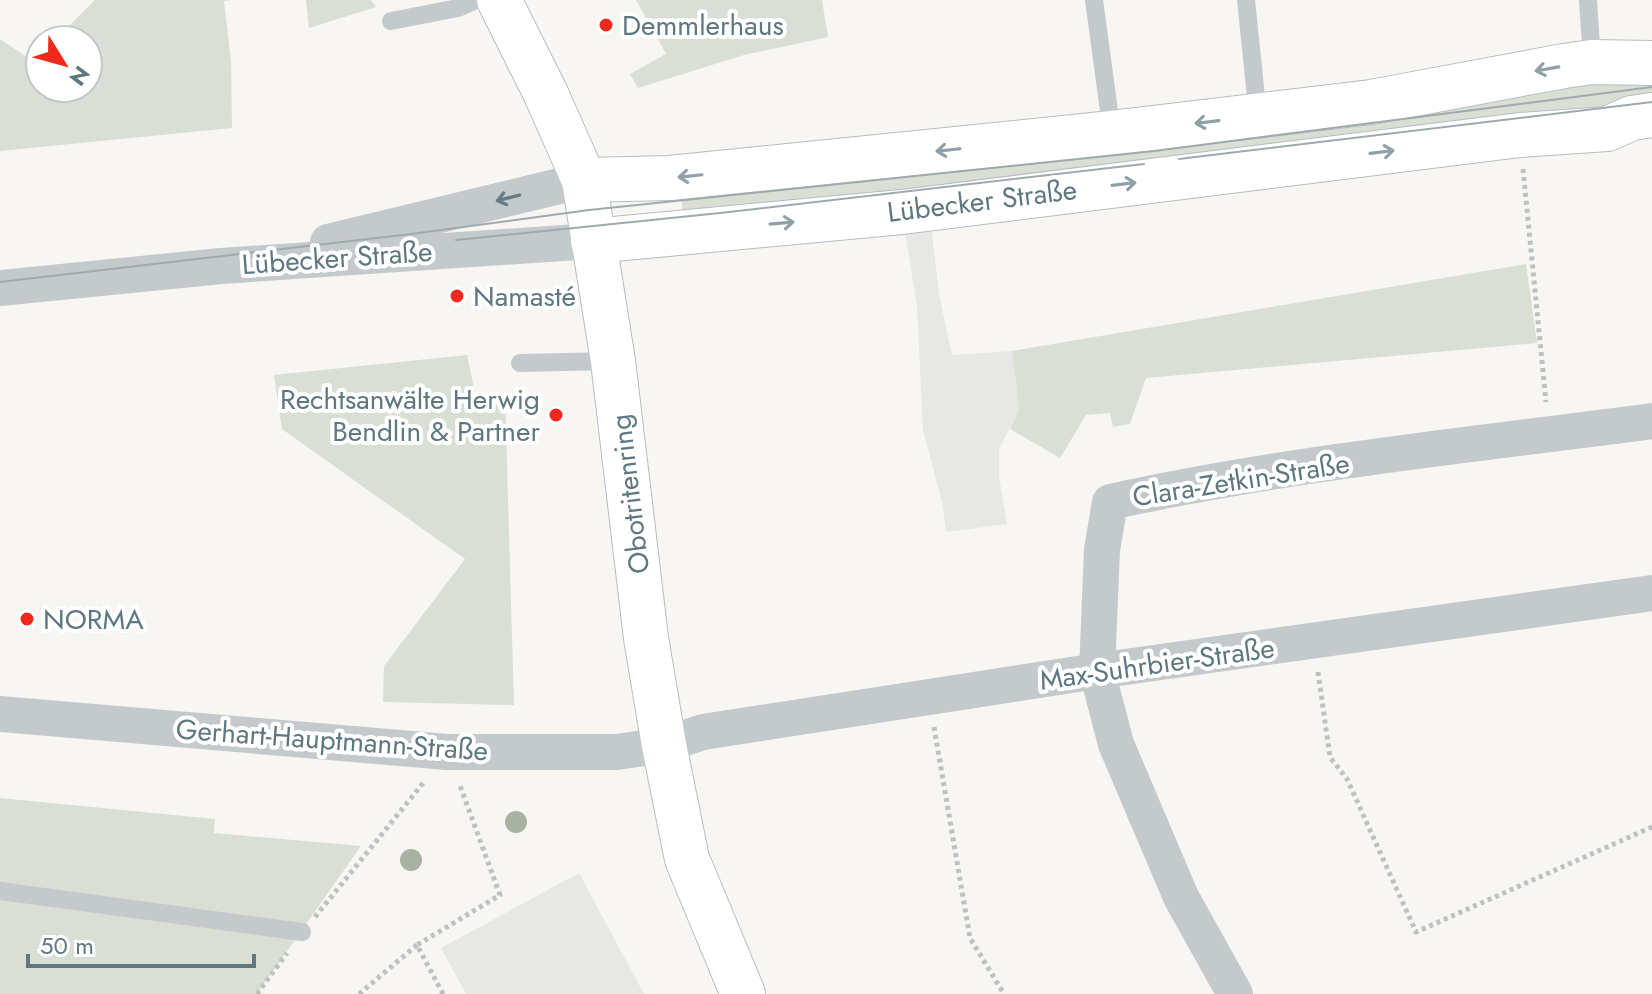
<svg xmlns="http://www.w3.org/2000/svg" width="1652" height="994" viewBox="0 0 1652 994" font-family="Jost,sans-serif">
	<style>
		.built { fill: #e7e8e6 }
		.green { fill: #d9dfd4 }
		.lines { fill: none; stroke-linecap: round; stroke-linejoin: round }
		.secondary-casing { stroke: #b6bdc0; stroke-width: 46 }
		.path { stroke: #bdc1c2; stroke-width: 5; stroke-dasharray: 4 4; stroke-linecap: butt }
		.lane { stroke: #c4c9cb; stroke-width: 18 }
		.street { stroke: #c4c9cb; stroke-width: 36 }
		.secondary { stroke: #fff; stroke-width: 44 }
		.tram { stroke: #a0aaae; stroke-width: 2 }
		.tree { fill: #a8b1a2 }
		.oneway { stroke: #8fa0a6 }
		.oneway2 { stroke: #647c84 }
		.poi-dot { fill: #ef291b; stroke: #fff; stroke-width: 3 }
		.labels { text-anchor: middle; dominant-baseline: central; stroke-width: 8; stroke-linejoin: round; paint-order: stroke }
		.poi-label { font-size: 28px; fill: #5f7880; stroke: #fff; text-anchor: start }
		.street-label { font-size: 28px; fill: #5f7880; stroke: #fff }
	</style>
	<rect width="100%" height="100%" fill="#f7f6f3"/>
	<g class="built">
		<polygon points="929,208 939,294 952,355 1012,351 1019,409 999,450 999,477 1007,524 946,532 942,502 923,430 917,307 902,212"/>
		<polygon points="579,873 644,994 466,994 441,948"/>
	</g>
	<g class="green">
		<polygon points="95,0 230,0 224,1 231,61 232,128 0,151 0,39 33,61 40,55 40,88 88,88 88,40 55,40"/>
		<polygon points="306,0 371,0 376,7 309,28"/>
		<polygon points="636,0 822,0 828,37 744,55 638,88 630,74 666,54"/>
		<polygon points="1652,79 1652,115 684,223 681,195 1524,87"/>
		<polygon points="1526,264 1537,343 1146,378 1130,424 1113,427 1110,413 1086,415 1060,458 1010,429 1019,409 1012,351"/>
		<polygon points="467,355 477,403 505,395 514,705 383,702 384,666 465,559 282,429 274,375"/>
		<polygon points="0,798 215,819 214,833 361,846 257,994 0,994"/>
	</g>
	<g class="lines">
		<defs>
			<g id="secondary">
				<polyline points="499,0 546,94 584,180 613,361 646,638 664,745 687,859 743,994"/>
				<polyline points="584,180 670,178 1112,133 1371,102 1564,66 1592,62 1652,63"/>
				<polyline points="593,241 902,212 1520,135 1607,129 1632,118 1652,115"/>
			</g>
		</defs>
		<use href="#secondary" class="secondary-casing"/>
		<g class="path">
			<polyline points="1523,169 1546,402"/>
			<polyline points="1318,672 1330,757 1347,779 1416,932 1652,827"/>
			<polyline points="934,727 970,938 1004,994"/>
			<polyline points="315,917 424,782"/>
			<polyline points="257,994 287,953"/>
			<polyline points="359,994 417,945"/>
			<polyline points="443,994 417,945 500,895 459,783"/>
		</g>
		<g class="lane">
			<polyline points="1094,0 1112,133"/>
			<polyline points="1246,0 1258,116"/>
			<polyline points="1588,0 1592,62"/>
			<polyline points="391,21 458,8 476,0"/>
			<polyline points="520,363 613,361"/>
			<polyline points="0,891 302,932"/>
		</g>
		<g class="street">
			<polyline points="328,242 584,180"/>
			<polyline points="0,288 221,266 593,241"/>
			<polyline points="0,714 447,752 617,752 664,745 703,732 1097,671 1652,593"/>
			<path d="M1235,994L1181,897L1147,817L1116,744L1097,671L1102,550L1110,502C1288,463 1471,445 1652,421"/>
		</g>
		<use href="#secondary" class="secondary"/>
		<g class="tram">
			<polyline points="1179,159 1652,102"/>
			<polyline points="456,240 720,213 1144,164"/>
			<polyline points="0,282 411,234 589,210 1154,151 1652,87"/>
		</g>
	</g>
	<g class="tree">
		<circle cx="516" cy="822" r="11"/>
		<circle cx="411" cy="860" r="11"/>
	</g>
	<defs><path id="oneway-shaft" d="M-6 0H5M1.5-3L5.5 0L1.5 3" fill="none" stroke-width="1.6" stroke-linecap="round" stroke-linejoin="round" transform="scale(2)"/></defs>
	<g class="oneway">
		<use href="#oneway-shaft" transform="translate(1547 69) rotate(170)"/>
		<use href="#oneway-shaft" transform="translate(1207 122) rotate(173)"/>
		<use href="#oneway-shaft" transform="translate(948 150) rotate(174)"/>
		<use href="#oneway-shaft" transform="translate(1382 152) rotate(-7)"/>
		<use href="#oneway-shaft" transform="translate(690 176) rotate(174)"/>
		<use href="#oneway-shaft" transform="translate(1124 184) rotate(-7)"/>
		<use href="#oneway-shaft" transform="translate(782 223) rotate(-5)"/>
	</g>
	<use class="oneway2" href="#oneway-shaft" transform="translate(508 198) rotate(166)"/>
	<g class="poi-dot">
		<circle cx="606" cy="25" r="8"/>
		<circle cx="457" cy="296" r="8"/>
		<circle cx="556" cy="415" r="8"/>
		<circle cx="27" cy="619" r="8"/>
	</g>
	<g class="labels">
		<g class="poi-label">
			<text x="622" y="25">Demmlerhaus</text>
			<text x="473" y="296">Namasté</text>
			<text x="540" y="399" text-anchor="end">Rechtsanwälte Herwig<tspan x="540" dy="32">Bendlin &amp; Partner</tspan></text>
			<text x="43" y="619">NORMA</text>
		</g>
		<g class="street-label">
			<text transform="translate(982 201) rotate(-7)">Lübecker Straße</text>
			<text transform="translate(337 258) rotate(-4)">Lübecker Straße</text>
			<text transform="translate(1241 480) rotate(-9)">Clara-Zetkin-Straße</text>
			<text transform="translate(630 494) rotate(-97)">Obotritenring</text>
			<text transform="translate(1157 664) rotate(-8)">Max-Suhrbier-Straße</text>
			<text transform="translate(332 740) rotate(4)">Gerhart-Hauptmann-Straße</text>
		</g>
	</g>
	<g transform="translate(64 64) rotate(127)"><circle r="38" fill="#ffffff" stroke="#bfc9cc" stroke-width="2"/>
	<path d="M0-6L14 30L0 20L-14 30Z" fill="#ef291b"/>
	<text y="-12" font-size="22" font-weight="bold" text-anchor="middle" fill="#5f7880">N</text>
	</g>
	<path d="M28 954v12h226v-12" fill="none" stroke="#5f7880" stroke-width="4"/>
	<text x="40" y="954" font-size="24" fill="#5f7880" stroke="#ffffff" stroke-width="6" paint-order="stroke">50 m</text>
</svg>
